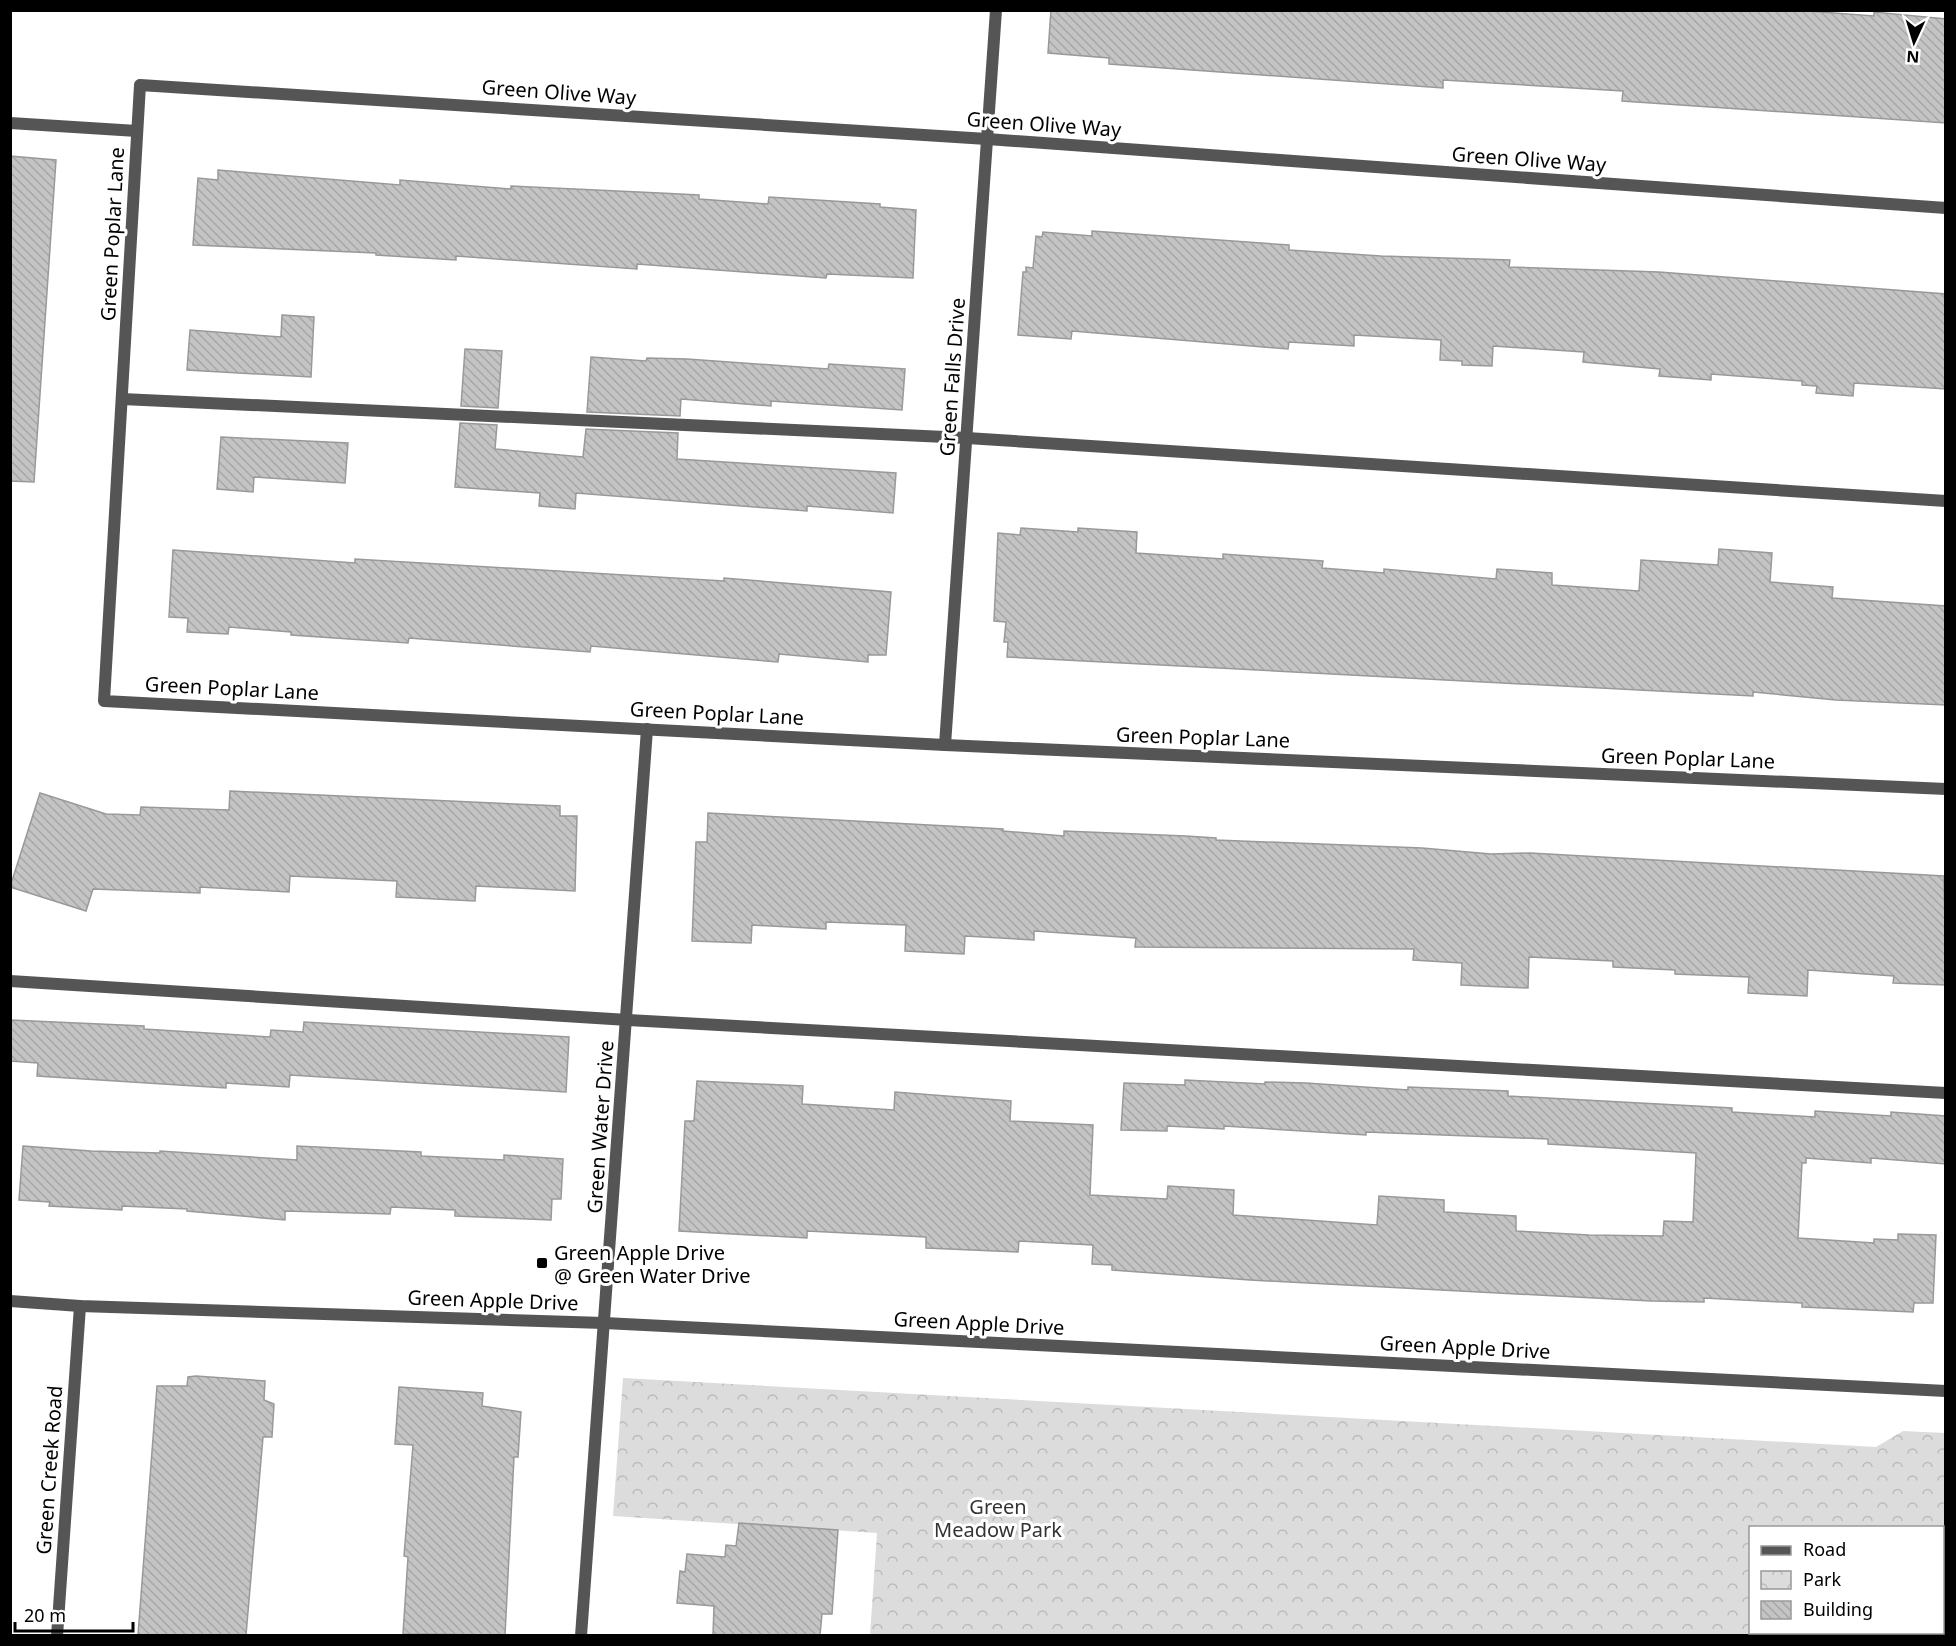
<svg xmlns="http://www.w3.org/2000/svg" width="1956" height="1646" viewBox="0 0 1956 1646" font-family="'Noto Sans',sans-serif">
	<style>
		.park { fill: url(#park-crowns); fill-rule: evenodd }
		.building { fill: url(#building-back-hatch); stroke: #999; stroke-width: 1.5 }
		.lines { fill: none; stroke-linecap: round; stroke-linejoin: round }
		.service { stroke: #555; stroke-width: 12 }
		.minor { stroke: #555; stroke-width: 12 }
		.tertiary { stroke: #555; stroke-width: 12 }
		.poi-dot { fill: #000; stroke: #fff; stroke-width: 2 }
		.labels { text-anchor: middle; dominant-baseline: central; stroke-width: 6; stroke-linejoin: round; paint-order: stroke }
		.street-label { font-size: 20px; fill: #000; stroke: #fff }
		.poi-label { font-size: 20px; fill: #000; stroke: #fff; text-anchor: start }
		.park-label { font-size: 20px; fill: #333; stroke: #fff }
	</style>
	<defs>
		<pattern id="park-crowns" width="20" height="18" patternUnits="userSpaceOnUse" patternTransform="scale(1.5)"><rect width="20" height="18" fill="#dcdcdc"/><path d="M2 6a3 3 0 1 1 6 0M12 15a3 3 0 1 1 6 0" fill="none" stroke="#bbb"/></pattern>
		<pattern id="building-back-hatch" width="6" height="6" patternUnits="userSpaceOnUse" patternTransform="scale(1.5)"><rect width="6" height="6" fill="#c4c4c4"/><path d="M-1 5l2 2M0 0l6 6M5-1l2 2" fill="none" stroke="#a7a7a7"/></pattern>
	</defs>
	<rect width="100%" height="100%" fill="#fff"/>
	<path class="park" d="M623,1378L1876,1447L1903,1431L1945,1433V1635H870L877,1533L613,1516ZM1750,1528H1942V1632H1750Z"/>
	<g class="building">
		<polygon points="1051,10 1794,10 1874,16 1874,12 1946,19 1946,123 1622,101 1623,91 1443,80 1443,88 1109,64 1109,58 1048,53"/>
		<polygon points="10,156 56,160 34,482 10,481"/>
		<polygon points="218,170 400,185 400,180 511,189 511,186 660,193 699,195 699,199 768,204 769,197 880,204 880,207 916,210 913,278 827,274 826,278 637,264 637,269 456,256 456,260 376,255 376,253 193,245 198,178 218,180"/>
		<polygon points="1092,231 1289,245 1289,250 1381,256 1510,260 1509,267 1659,272 1946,294 1946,389 1854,383 1853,396 1816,393 1817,386 1802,385 1802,381 1711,374 1711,380 1659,376 1660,369 1583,362 1584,352 1493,346 1492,366 1462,365 1462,361 1440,360 1441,340 1354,335 1354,346 1289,342 1288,349 1072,331 1071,339 1018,335 1023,272 1026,272 1026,267 1033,268 1036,236 1042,237 1043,232 1092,236"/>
		<polygon points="282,315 314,317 311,377 187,370 190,330 281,337"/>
		<polygon points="465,349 502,351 498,408 461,406"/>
		<polygon points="591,357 646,361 647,358 687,359 828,369 829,364 905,369 902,410 771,401 771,406 681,399 680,416 587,412"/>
		<polygon points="460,423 497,425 495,449 583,457 586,429 678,433 677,459 896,473 893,513 807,506 807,511 576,493 575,509 539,506 540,493 455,487"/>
		<polygon points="221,437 348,443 345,483 254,477 253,492 217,489"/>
		<polygon points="1021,528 1078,532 1078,528 1137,532 1136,553 1223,559 1223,554 1323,561 1322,568 1384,573 1384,569 1496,579 1497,569 1552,573 1552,585 1639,591 1641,560 1718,565 1719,549 1772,553 1770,582 1833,587 1832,598 1946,606 1946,705 1836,700 1753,692 1753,696 1007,657 1008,642 1004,642 1006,622 994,621 998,533 1020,535"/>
		<polygon points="173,550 355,563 355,559 724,581 724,578 891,592 886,655 868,655 868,662 779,654 778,662 591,646 590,652 409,638 408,643 291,635 291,632 229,627 228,634 187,632 188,618 169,617"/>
		<polygon points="230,791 560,806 560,816 577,816 575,891 476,886 475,901 396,897 397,881 290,876 289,892 200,887 200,893 93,889 86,911 10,887 40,793 106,814 140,815 141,807 229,810"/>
		<polygon points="708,813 1003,829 1003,831 1064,836 1064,831 1186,836 1216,838 1216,840 1422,848 1491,854 1530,853 1944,876 1946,985 1893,983 1894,976 1808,970 1807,996 1748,993 1749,977 1675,974 1675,970 1613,967 1613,961 1529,957 1528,988 1461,985 1462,963 1413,960 1414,949 1135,947 1136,938 1034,931 1034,940 965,936 964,954 905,951 906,925 826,922 826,929 752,925 751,943 692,941 696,842 707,842"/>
		<polygon points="10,1020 144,1026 144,1029 270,1037 271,1030 303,1032 304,1022 569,1037 566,1092 290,1075 289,1087 226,1083 226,1088 37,1076 38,1063 10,1061"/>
		<polygon points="1185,1080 1265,1084 1265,1082 1306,1083 1408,1090 1408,1087 1508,1091 1508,1096 1732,1108 1732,1112 1815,1117 1815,1111 1891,1116 1891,1112 1946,1116 1946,1164 1871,1158 1871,1163 1806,1158 1806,1163 1802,1163 1798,1238 1874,1243 1874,1239 1898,1240 1898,1234 1936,1235 1933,1303 1914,1303 1913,1312 1802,1307 1802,1303 1704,1298 1704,1302 1651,1301 1250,1280 1112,1270 1112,1265 1092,1264 1093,1245 1019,1241 1018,1252 926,1248 926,1237 807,1231 807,1238 679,1231 685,1121 694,1121 697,1081 803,1086 802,1104 894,1110 895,1092 1011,1101 1010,1121 1093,1125 1090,1195 1167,1199 1168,1186 1234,1190 1233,1215 1377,1225 1379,1196 1444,1200 1444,1212 1516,1216 1516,1231 1589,1235 1663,1236 1664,1221 1693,1222 1696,1153 1548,1144 1548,1139 1366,1132 1366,1135 1224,1126 1224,1129 1167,1126 1167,1131 1121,1130 1124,1083 1185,1085"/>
		<polygon points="23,1146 91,1151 160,1153 160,1151 297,1160 297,1146 421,1152 421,1156 504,1160 504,1155 563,1159 561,1199 552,1199 551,1220 455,1216 455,1210 391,1207 390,1214 285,1211 285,1220 187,1211 187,1209 122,1206 122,1210 49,1206 50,1202 19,1200"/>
		<polygon points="196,1376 265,1381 264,1400 274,1404 272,1437 263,1437 246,1635 138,1635 157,1386 187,1386 188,1377"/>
		<polygon points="399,1387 483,1393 482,1406 521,1412 518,1457 514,1457 505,1635 403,1634 408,1557 404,1556 413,1445 395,1444"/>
		<polygon points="739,1523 838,1530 832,1614 822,1614 820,1635 713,1635 714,1606 677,1603 680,1571 685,1572 687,1554 725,1557 726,1545 736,1546"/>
	</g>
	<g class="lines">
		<g class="service">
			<polyline points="10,123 137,131"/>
			<polyline points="122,399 967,438 1946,501"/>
			<polyline points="10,981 628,1020 1946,1093"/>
		</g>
		<g class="minor">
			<polyline points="1946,208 987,139 140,85 104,701 945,745 1946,789"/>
			<polyline points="945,745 996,10"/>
			<polyline points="57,1636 80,1306"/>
			<polyline points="581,1636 647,729"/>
		</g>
		<polyline class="tertiary" points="10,1301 80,1306 604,1323 1946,1391"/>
	</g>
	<rect class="poi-dot" x="536" y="1257" width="12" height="12" rx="3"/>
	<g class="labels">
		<g class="street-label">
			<text transform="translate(559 92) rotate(4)">Green Olive Way</text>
			<text transform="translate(1044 124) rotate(4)">Green Olive Way</text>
			<text transform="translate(1529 159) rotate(4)">Green Olive Way</text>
			<text transform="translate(112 234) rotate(-87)">Green Poplar Lane</text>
			<text transform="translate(952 377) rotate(-86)">Green Falls Drive</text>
			<text transform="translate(232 688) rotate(3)">Green Poplar Lane</text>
			<text transform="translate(717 713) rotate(3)">Green Poplar Lane</text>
			<text transform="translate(1203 737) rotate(2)">Green Poplar Lane</text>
			<text transform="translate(1688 758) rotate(2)">Green Poplar Lane</text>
			<text transform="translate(600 1127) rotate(-86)">Green Water Drive</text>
			<text transform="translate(493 1300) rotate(2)">Green Apple Drive</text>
			<text transform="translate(979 1323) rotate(3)">Green Apple Drive</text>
			<text transform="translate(1465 1347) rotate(3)">Green Apple Drive</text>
			<text transform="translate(49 1470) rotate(-86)">Green Creek Road</text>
		</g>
		<g class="poi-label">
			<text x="554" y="1252">Green Apple Drive<tspan x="554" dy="23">@ Green Water Drive</tspan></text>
		</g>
		<g class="park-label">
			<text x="998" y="1506">Green<tspan x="998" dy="23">Meadow Park</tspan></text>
		</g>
	</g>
	<rect width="1956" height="1646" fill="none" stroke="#000000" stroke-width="24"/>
	<rect x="1749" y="1526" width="195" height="108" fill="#ffffff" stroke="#999999" stroke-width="1.5"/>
	<rect x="1761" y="1546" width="30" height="9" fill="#555555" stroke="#999999" stroke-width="1.5"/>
	<text x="1803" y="1556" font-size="18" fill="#000000">Road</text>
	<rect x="1761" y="1571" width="30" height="18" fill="url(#park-crowns)" stroke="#999999" stroke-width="1.5"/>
	<text x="1803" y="1586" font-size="18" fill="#000000">Park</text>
	<rect x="1761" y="1601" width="30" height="18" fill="url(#building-back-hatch)" stroke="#999999" stroke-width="1.5"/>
	<text x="1803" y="1616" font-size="18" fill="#000000">Building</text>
	<g transform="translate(1914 42) rotate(184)" stroke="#ffffff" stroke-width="4.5" paint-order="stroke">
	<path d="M0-4.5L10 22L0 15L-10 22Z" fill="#000000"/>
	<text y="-9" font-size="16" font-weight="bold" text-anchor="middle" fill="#000000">N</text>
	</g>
	<path d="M15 1622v9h118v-9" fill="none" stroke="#000000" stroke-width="3"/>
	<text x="24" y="1622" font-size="18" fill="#000000" stroke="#ffffff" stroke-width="4.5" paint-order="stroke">20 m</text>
</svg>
